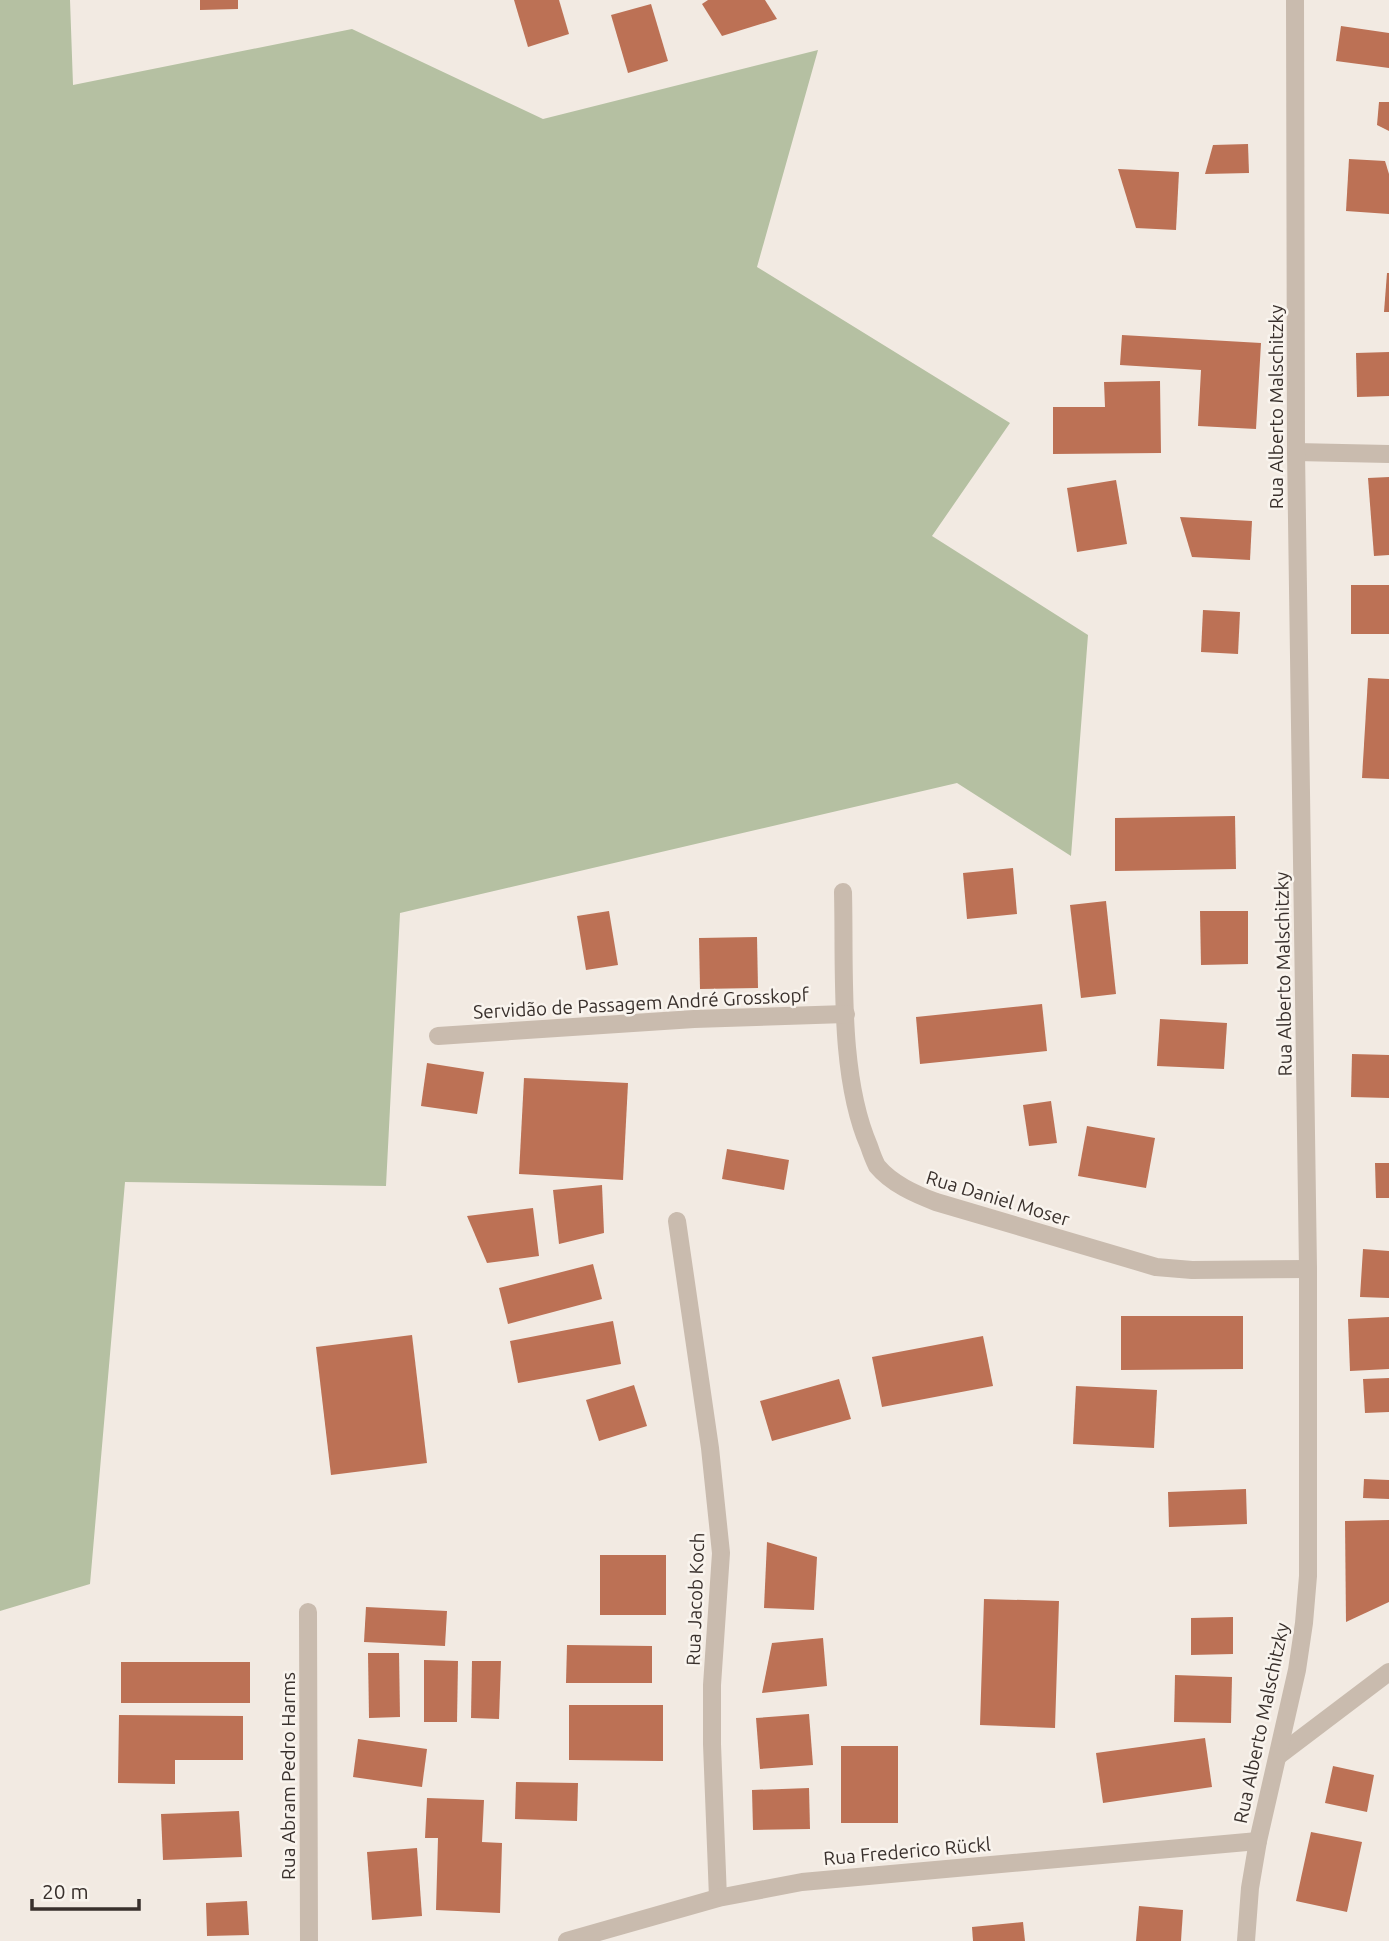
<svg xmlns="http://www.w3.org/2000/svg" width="1389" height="1941" viewBox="0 0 1389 1941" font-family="Ubuntu,sans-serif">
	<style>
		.green { fill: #b5c0a2 }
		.building { fill: #bc7155 }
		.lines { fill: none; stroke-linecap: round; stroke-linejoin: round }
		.minor { stroke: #c9bbae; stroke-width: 18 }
		.labels { text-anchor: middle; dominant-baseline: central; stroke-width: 5; stroke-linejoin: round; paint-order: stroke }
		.street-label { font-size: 19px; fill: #39302c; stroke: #f9f4ee }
	</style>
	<rect width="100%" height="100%" fill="#f2eae2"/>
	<polygon class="green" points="0,0 70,0 73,85 352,29 543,119 818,50 757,267 1010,423 932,536 1088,635 1071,856 957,783 400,913 386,1186 125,1182 90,1584 0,1611"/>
	<g class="building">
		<polygon points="200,0 238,0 238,9 200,10"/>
		<polygon points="514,0 559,0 569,34 528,47"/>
		<polygon points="708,0 765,0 777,19 722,36 702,4"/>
		<polygon points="651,4 668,61 628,73 611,15"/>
		<polygon points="1341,26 1389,33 1389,68 1336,61"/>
		<polygon points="1379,102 1389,102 1389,131 1377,125"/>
		<polygon points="1248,144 1249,173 1205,174 1213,145"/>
		<polygon points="1349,159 1385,161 1389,174 1389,214 1346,211"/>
		<polygon points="1118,169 1179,172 1176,230 1136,228"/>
		<polygon points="1387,273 1389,273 1389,312 1384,312"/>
		<polygon points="1122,335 1261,343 1256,429 1198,426 1201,370 1120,365"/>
		<polygon points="1389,352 1389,396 1357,397 1356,353"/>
		<polygon points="1160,381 1161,453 1053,454 1053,407 1105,407 1104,382"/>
		<polygon points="1389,477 1389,555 1374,556 1368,478"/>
		<polygon points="1116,480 1127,544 1077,552 1067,488"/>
		<polygon points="1180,517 1252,521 1250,560 1192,557"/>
		<rect x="1351" y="585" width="38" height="49"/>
		<polygon points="1203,610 1240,612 1238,654 1201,652"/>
		<polygon points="1368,678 1389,679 1389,779 1362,778"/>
		<polygon points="1235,816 1236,869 1115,871 1115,818"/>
		<polygon points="1013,868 1017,914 967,919 963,873"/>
		<polygon points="1106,901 1116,994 1081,998 1070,905"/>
		<polygon points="609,911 618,965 586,970 577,916"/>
		<polygon points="1200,911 1248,911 1248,964 1201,965"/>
		<polygon points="757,937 758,988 700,989 699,938"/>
		<polygon points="1042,1004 1047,1051 920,1064 916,1017"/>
		<polygon points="1160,1019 1227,1023 1224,1069 1157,1066"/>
		<polygon points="1352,1054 1389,1055 1389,1098 1351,1097"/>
		<polygon points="427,1063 484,1072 477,1114 421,1106"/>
		<polygon points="524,1078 628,1083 623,1180 519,1174"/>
		<polygon points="1051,1101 1057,1143 1029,1146 1023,1105"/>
		<polygon points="1087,1126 1155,1138 1146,1188 1078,1176"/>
		<polygon points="727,1149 789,1160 784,1190 722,1179"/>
		<polygon points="1375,1163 1389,1163 1389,1198 1376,1198"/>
		<polygon points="602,1185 604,1233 559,1244 553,1190"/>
		<polygon points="533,1208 539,1256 487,1263 467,1216"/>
		<polygon points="1363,1249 1389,1251 1389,1298 1360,1297"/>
		<polygon points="593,1264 602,1299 508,1324 499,1288"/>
		<polygon points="1121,1316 1243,1316 1243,1369 1121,1370"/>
		<polygon points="1389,1317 1389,1369 1350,1371 1348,1319"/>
		<polygon points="613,1321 621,1364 518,1383 510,1341"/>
		<polygon points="412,1335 427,1463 331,1475 316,1347"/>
		<polygon points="983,1336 993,1386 882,1407 872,1357"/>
		<polygon points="1389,1378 1389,1412 1365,1413 1363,1379"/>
		<polygon points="839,1379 851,1419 772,1441 760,1401"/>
		<polygon points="634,1385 647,1426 599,1441 586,1400"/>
		<polygon points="1076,1386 1157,1390 1154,1448 1073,1444"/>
		<polygon points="1364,1479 1389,1480 1389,1499 1363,1498"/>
		<polygon points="1246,1489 1247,1524 1169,1527 1168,1492"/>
		<polygon points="1389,1520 1389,1602 1346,1622 1345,1521"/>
		<polygon points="767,1542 817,1557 814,1610 764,1608"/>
		<rect x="600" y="1555" width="66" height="60"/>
		<polygon points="984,1599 1059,1601 1055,1728 980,1725"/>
		<polygon points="366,1607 447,1611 445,1646 364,1642"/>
		<polygon points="1233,1617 1233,1654 1191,1655 1191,1618"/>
		<polygon points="823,1638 827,1686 762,1693 772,1643"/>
		<polygon points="567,1645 652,1646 652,1683 566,1683"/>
		<polygon points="368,1653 399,1653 400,1717 369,1718"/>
		<polygon points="424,1660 458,1661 457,1722 424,1722"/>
		<polygon points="472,1661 501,1661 499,1719 471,1718"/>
		<rect x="121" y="1662" width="129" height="41"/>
		<polygon points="1175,1675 1232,1677 1231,1723 1174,1722"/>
		<polygon points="569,1705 663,1705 663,1761 569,1760"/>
		<polygon points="809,1714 813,1765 760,1769 756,1718"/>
		<polygon points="119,1715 243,1716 243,1760 175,1760 175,1784 118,1783"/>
		<polygon points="1205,1738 1212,1787 1103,1803 1096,1753"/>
		<polygon points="358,1739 427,1749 422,1787 353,1777"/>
		<rect x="841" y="1746" width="57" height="77"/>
		<polygon points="1333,1766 1374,1775 1367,1812 1325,1803"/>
		<polygon points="516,1782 578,1783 577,1821 515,1819"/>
		<polygon points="809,1788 810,1829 753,1830 752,1790"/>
		<polygon points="427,1798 484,1800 482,1842 502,1843 500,1913 436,1910 438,1838 425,1838"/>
		<polygon points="239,1811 242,1857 163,1860 161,1814"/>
		<polygon points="1311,1832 1362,1842 1347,1912 1296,1901"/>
		<polygon points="417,1848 422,1916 372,1920 367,1852"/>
		<polygon points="247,1901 249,1935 207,1936 206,1903"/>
		<polygon points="1139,1906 1183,1910 1181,1941 1136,1941"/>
		<polygon points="1023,1922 1025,1941 973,1941 972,1927"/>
	</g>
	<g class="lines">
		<g class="minor">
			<polyline points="1296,452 1389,454"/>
			<path d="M843,892C845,969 838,1075 869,1146C871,1152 874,1160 877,1166C892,1184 915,1194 936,1202L1156,1267L1192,1270L1308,1269"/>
			<polyline points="438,1036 694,1019 846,1014"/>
			<polyline points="677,1221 710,1448 721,1553 712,1685 712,1744 718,1898"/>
			<polyline points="308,1612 309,1941"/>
			<polyline points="1278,1756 1389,1672"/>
			<polyline points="567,1941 718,1898 802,1882 1258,1841"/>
			<polyline points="1246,1941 1250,1888 1258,1841 1297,1670 1304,1623 1308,1576 1308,1269 1296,452 1295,0"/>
		</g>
	</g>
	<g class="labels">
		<g class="street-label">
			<text transform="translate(1276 407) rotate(-90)">Rua Alberto Malschitzky</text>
			<text transform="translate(1283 974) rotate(-91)">Rua Alberto Malschitzky</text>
			<text transform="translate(641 1003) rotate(-3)">Servidão de Passagem André Grosskopf</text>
			<text transform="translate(998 1198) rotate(17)">Rua Daniel Moser</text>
			<text transform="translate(695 1599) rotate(-88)">Rua Jacob Koch</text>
			<text transform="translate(1261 1723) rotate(-78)">Rua Alberto Malschitzky</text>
			<text transform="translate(288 1776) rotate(-90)">Rua Abram Pedro Harms</text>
			<text transform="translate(907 1851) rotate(-5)">Rua Frederico Rückl</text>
		</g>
	</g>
	<path d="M32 1899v10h107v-10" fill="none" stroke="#39302c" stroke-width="3.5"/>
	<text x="42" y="1899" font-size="21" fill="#39302c" stroke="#f9f4ee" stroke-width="5" paint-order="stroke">20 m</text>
</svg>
